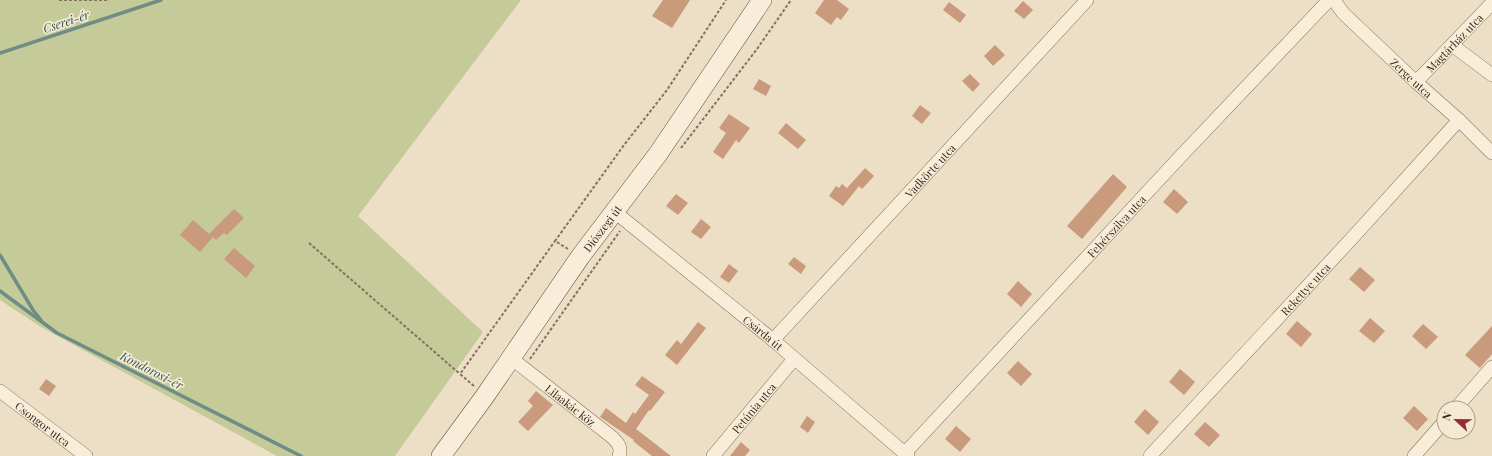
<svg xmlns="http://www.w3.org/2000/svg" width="1492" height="456" viewBox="0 0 1492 456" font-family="'Playfair Display',serif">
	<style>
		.green { fill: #c5ca99 }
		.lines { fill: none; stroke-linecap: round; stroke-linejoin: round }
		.stream { stroke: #6d8d85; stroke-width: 3.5 }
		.building { fill: #c99a7c }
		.minor-casing { stroke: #86715c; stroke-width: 14 }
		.secondary-casing { stroke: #68523f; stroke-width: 20 }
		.path { stroke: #86715c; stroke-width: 2; stroke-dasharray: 3 2; stroke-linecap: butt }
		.minor { stroke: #f7edd8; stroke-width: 13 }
		.secondary { stroke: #f7edd8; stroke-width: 19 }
		.labels { text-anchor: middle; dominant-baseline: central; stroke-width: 3.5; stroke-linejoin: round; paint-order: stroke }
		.street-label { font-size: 11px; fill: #372a1f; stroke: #f4ead4 }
		.water-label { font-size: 12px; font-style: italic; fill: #2f5652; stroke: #f4ead4 }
	</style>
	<rect width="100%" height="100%" fill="#ecdfc5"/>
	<polygon class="green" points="0,0 521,0 358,216 483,332 395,456 277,456 41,327 0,300"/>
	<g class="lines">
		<g class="stream">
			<polyline points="0,53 161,0"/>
			<polyline points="0,255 33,310 41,320"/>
			<polyline points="0,291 57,333 301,456"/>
		</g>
	</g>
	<g class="building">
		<polygon points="663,0 690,0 672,28 652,16"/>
		<polygon points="824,0 837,0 849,9 841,20 837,17 831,25 815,13"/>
		<polygon points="1023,1 1033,10 1024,19 1014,11"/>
		<polygon points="949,2 966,15 960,23 943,10"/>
		<polygon points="995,45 1005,55 993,66 984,56"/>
		<polygon points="970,74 980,84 973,92 962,81"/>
		<polygon points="759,79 771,86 766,96 753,89"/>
		<polygon points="920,105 931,113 922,124 912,116"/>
		<polygon points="729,114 750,128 739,143 736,140 723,159 713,152 726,133 719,128"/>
		<polygon points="786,123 806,140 798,149 778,133"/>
		<polygon points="865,168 874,176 862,189 859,186 843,206 829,196 836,186 839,188 842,184 847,188"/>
		<polygon points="1113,174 1127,187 1082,239 1067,226"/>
		<polygon points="1174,189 1188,202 1177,214 1163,202"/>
		<polygon points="676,194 688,203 678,215 666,206"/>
		<polygon points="234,209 244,218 227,235 224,233 216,240 213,237 200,252 180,235 193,220 209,234"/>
		<polygon points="701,219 711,227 701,239 691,232"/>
		<polygon points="234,248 255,266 246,278 224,259"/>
		<polygon points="794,257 806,266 801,274 788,264"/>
		<polygon points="729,264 738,271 729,283 720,277"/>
		<polygon points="1360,267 1375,280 1364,292 1349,279"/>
		<polygon points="1018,281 1032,294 1021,307 1007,294"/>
		<polygon points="1370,318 1385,331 1374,343 1359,331"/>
		<polygon points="1297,321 1312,334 1301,347 1286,334"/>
		<polygon points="698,322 706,328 677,365 665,355 677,340 681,344"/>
		<polygon points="1423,324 1438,337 1426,349 1412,336"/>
		<polygon points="1492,326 1492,354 1480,368 1465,355"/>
		<polygon points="1018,361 1032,374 1021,386 1007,373"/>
		<polygon points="1180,369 1195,382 1184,395 1169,382"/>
		<polygon points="642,376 665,392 650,411 649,410 636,429 671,456 652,456 633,441 634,440 600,417 606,408 626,423 633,412 635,414 649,395 635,385"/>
		<polygon points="46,379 56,386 49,396 39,389"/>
		<polygon points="536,391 553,405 528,431 518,422 533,406 528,401"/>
		<polygon points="1414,406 1428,419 1417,431 1403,418"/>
		<polygon points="1145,409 1159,422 1148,435 1134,422"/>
		<polygon points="807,416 815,422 808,433 800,427"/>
		<polygon points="1205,422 1220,435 1209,447 1194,434"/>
		<polygon points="956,426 971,439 960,452 945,439"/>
		<polygon points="741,442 750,450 745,456 730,456"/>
	</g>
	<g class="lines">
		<defs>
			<g id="minor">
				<path id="s1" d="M1334,0L1343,13L1416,82L1459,120L1492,153"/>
				<polyline points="1452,45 1492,75"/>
				<path id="s2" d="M1416,82L1492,3"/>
				<path id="s3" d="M615,212L773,340L908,456"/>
				<path id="s4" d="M773,340L1087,0"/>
				<path id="s5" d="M511,358L612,437C618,443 622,447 619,456"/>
				<path id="s6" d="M0,391L86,456"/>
				<polyline points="1456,408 1492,367"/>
				<path id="s7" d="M905,453L1179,158L1329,0"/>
				<path id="s8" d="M713,456L794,359"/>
				<path id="s9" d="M1150,456L1354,236L1459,120"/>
				<polyline points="1414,456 1444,422"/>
			</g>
			<g id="secondary">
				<path id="s10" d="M441,456L485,396L580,257L658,154L762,0"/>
			</g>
		</defs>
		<use href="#minor" class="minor-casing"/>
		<use href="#secondary" class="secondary-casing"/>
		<g class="path">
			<polyline points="59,0 108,0"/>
			<polyline points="681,148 757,49 791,0"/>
			<polyline points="309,243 460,374"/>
			<polyline points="568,249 555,241 624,145 667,90 726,0"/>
			<polyline points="530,359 620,231"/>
			<polyline points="474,386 460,374 555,241"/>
		</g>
		<use href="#minor" class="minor"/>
		<use href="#secondary" class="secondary"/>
	</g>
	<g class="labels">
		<g class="street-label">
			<text stroke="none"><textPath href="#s2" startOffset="55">Magtárház utca</textPath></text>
			<text stroke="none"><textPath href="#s1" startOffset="110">Zerge utca</textPath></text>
			<text stroke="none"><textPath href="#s4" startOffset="231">Vadkörte utca</textPath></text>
			<text stroke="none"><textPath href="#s7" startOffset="310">Fehérszilva utca</textPath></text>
			<text stroke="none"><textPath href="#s10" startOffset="279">Diószegi út</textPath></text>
			<text stroke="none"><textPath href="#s9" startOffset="228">Rekettye utca</textPath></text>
			<text stroke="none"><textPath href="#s3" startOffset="191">Csárda út</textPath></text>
			<text stroke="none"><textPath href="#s5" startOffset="76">Lilaakác köz</textPath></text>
			<text stroke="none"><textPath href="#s8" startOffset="63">Petúnia utca</textPath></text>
			<text stroke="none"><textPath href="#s6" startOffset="54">Csongor utca</textPath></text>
		</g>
		<g class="water-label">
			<text transform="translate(66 21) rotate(-18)">Cserei-ér</text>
			<text transform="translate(152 370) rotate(27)">Kondorosi-ér</text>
		</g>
	</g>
	<g transform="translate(1456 420) rotate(292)"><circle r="19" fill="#f4ead4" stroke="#a89d8c"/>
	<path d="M0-3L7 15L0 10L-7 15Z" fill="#922e32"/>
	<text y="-6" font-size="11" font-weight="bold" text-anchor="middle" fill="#372a1f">N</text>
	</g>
</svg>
